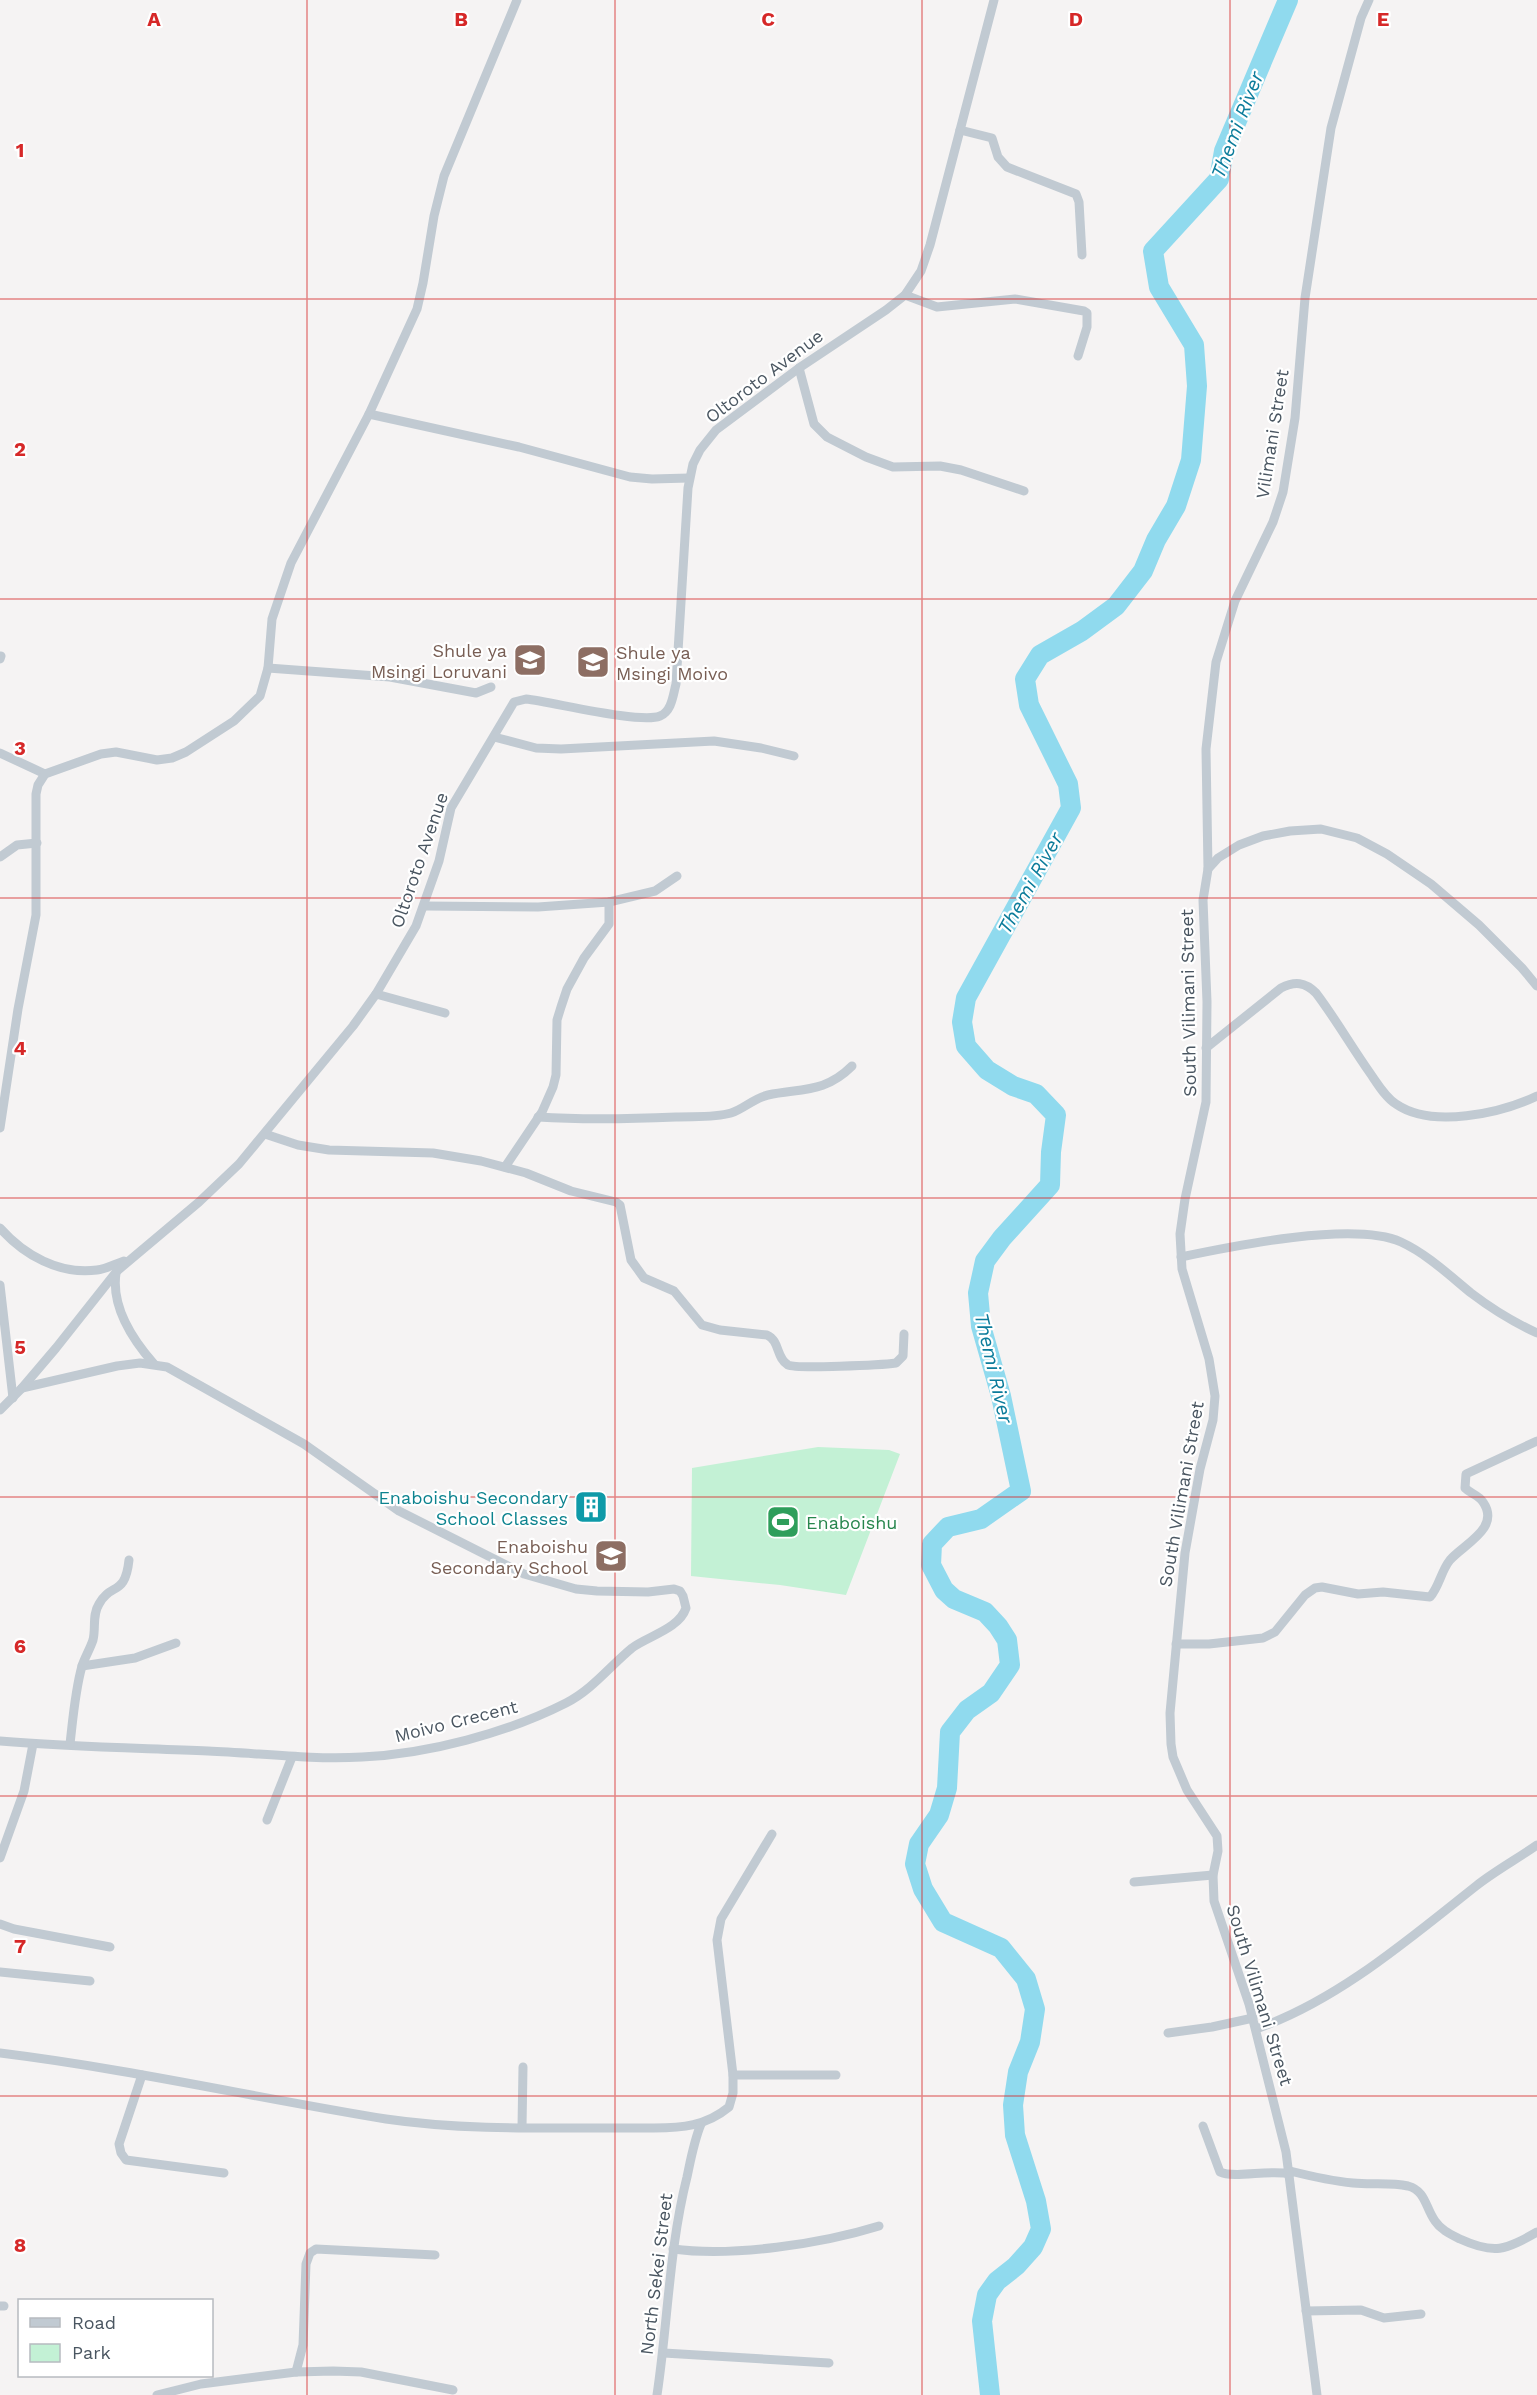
<svg xmlns="http://www.w3.org/2000/svg" width="1537" height="2395" viewBox="0 0 1537 2395" font-family="'Work Sans',sans-serif">
	<style>
		.green { fill: #c3f1d5 }
		.lines { fill: none; stroke-linecap: round; stroke-linejoin: round }
		.river { stroke: #90daee; stroke-width: 20 }
		.street { stroke: #c1cad2; stroke-width: 9 }
		.grid { fill: none; stroke: #d62828; stroke-width: 1.5; stroke-opacity: 0.55 }
		.labels { text-anchor: middle; dominant-baseline: central; stroke-width: 4.5; stroke-linejoin: round; paint-order: stroke }
		.street-label { font-size: 18px; fill: #4a5661; stroke: #fff }
		.education-label { font-size: 18px; fill: #785e54; stroke: #fff; text-anchor: end }
		.culture-label { font-size: 18px; fill: #0d838f; stroke: #fff; text-anchor: end }
		.leisure-label { font-size: 18px; fill: #27864d; stroke: #fff; text-anchor: start }
		.water-label { font-size: 20px; font-style: italic; fill: #0c7c9b; stroke: #fff }
		.grid-label { font-size: 20px; text-anchor: middle; font-weight: bold; fill: #d62828; stroke: #fff; stroke-width: 4.5; stroke-linejoin: round; paint-order: stroke }
	</style>
	<rect width="100%" height="100%" fill="#f5f3f3"/>
	<polygon class="green" points="818,1447 889,1450 900,1454 846,1595 780,1585 691,1576 692,1468"/>
	<g class="lines">
		<polyline class="river" points="990,2395 982,2321 987,2295 997,2281 1016,2266 1033,2247 1041,2229 1036,2201 1015,2135 1013,2105 1018,2072 1030,2042 1035,2009 1026,1979 1001,1948 943,1922 923,1889 915,1864 919,1844 939,1815 947,1788 950,1732 967,1710 991,1693 1010,1665 1007,1640 998,1626 985,1612 954,1599 944,1590 931,1565 932,1544 948,1527 981,1519 1021,1491 1001,1396 981,1326 978,1293 985,1261 1002,1238 1050,1185 1051,1152 1056,1115 1036,1094 1013,1086 987,1070 966,1046 962,1022 966,998 1071,808 1068,784 1029,705 1025,679 1040,655 1082,631 1116,606 1143,571 1156,540 1176,506 1191,460 1197,386 1194,345 1159,287 1153,251 1219,179 1224,151 1288,0"/>
		<g class="street">
			<polyline points="960,130 992,138 998,157 1007,167 1076,194 1079,202 1082,255"/>
			<polyline points="905,295 937,307 1015,299 1084,311 1087,313 1087,327 1078,356"/>
			<polyline points="799,368 814,424 827,437 866,457 893,467 940,466 961,470 1024,491"/>
			<polyline points="369,414 519,447 630,477 652,479 689,478"/>
			<polyline points="0,659 1,656"/>
			<polyline points="268,668 390,677 476,693 491,687"/>
			<polyline points="494,737 536,748 561,749 714,741 761,748 794,756"/>
			<polyline points="0,753 45,774"/>
			<polyline points="0,857 17,845 37,843"/>
			<polyline points="1208,869 1206,749 1216,662 1235,601 1273,522 1283,492 1295,418 1305,298 1331,128 1361,18 1369,0"/>
			<polyline points="424,906 538,907 609,902 655,891 677,876"/>
			<polyline points="376,994 445,1013"/>
			<path d="M1206,1048L1281,988C1295,981 1305,982 1316,993C1335,1018 1351,1046 1370,1073C1377,1083 1385,1097 1396,1104C1432,1129 1501,1113 1537,1096"/>
			<path d="M538,1117C584,1120 630,1119 676,1117C693,1116 714,1118 731,1113C744,1109 754,1098 768,1095C802,1088 825,1093 852,1066"/>
			<polyline points="0,1128 18,1009 36,915 36,794 38,785 45,774 101,754 116,752 157,760 172,758 186,752 234,721 260,696 268,668 272,619 291,563 369,414 417,309 423,283 434,216 444,176 517,0"/>
			<path d="M265,1134L298,1145L329,1150L433,1153L481,1161L526,1173L571,1191L616,1202L620,1205L631,1260L644,1278L674,1291L702,1325L720,1330L767,1335C780,1341 776,1358 788,1365C796,1369 882,1365 896,1363L903,1356L904,1334"/>
			<polyline points="505,1167 542,1112 553,1087 556,1075 557,1020 561,1007 567,989 584,958 609,924 609,902"/>
			<path d="M0,1228C24,1255 59,1275 97,1270C106,1269 115,1264 124,1261"/>
			<path d="M1181,1257C1233,1246 1354,1221 1401,1242C1427,1254 1449,1275 1471,1293C1492,1309 1513,1322 1537,1333"/>
			<path d="M116,1273C111,1307 132,1339 154,1364"/>
			<polyline points="0,1285 13,1398"/>
			<path d="M0,1410L22,1388L56,1348L117,1271L199,1202L239,1164L353,1026L376,994L416,926L439,861L451,808L514,702L526,699C553,702 640,724 660,716C672,711 673,695 676,684L688,488L693,464L700,450L716,430L799,368L886,310L905,295L921,271L930,245L994,0"/>
			<path d="M1176,1644H1209L1263,1638L1275,1632L1305,1595L1315,1588L1322,1587L1358,1594L1383,1592L1430,1597C1439,1587 1441,1571 1450,1560C1464,1544 1501,1528 1483,1502C1479,1495 1471,1494 1465,1488L1466,1474L1537,1441"/>
			<polyline points="82,1666 135,1658 176,1643"/>
			<path d="M0,1741C69,1747 139,1748 208,1751C259,1753 310,1760 362,1757C428,1754 507,1733 566,1703C592,1690 610,1666 632,1648C648,1636 679,1629 686,1608L683,1596L680,1591L674,1589L648,1592L597,1591L576,1589L524,1574L399,1511L304,1444L167,1367L140,1363L117,1366L22,1388"/>
			<path d="M70,1744C73,1718 75,1691 82,1666C85,1657 90,1649 93,1640C96,1628 92,1615 99,1604C111,1582 125,1597 129,1560"/>
			<polyline points="267,1820 292,1757"/>
			<polyline points="0,1858 24,1791 33,1744"/>
			<polyline points="1134,1882 1213,1875"/>
			<polyline points="0,1924 14,1929 110,1947"/>
			<polyline points="0,1972 90,1981"/>
			<path d="M1256,2029C1337,2001 1409,1939 1476,1886C1495,1871 1517,1859 1537,1845"/>
			<polyline points="1168,2033 1212,2027 1253,2018"/>
			<path d="M0,2053C130,2069 257,2098 386,2119C474,2132 565,2127 654,2128C682,2128 706,2126 729,2107L733,2093V2075L717,1940L721,1919L772,1834"/>
			<polyline points="142,2075 119,2144 121,2153 126,2160 224,2173"/>
			<polyline points="733,2075 836,2075"/>
			<path d="M1203,2126L1220,2172C1234,2179 1270,2169 1290,2174"/>
			<polyline points="522,2127 523,2067"/>
			<path d="M1290,2171C1310,2176 1332,2181 1353,2183C1371,2185 1390,2182 1408,2186C1426,2191 1425,2207 1435,2221C1441,2230 1450,2234 1460,2239C1495,2255 1505,2250 1537,2232"/>
			<path d="M673,2249C733,2257 821,2244 879,2226"/>
			<polyline points="0,2306 4,2306"/>
			<polyline points="1306,2311 1361,2310 1384,2318 1421,2314"/>
			<polyline points="664,2353 829,2363"/>
			<polyline points="296,2372 303,2345 306,2264 310,2253 316,2249 435,2255"/>
			<polyline points="157,2395 201,2384 296,2372 333,2371 361,2372 453,2390"/>
			<path d="M657,2395C668,2322 669,2248 687,2177C691,2158 694,2141 701,2124"/>
			<polyline points="1317,2395 1286,2152 1249,2004 1214,1901 1213,1875 1218,1851 1217,1836 1187,1790 1173,1757 1171,1744 1170,1713 1185,1553 1200,1469 1213,1420 1215,1396 1209,1359 1182,1269 1180,1234 1185,1199 1206,1102 1207,1002 1203,900 1208,869 1218,858 1239,845 1263,836 1290,831 1321,829 1357,838 1387,854 1431,884 1479,925 1522,968 1537,986"/>
		</g>
	</g>
	<path class="grid" d="M307,0V2395M615,0V2395M922,0V2395M1230,0V2395M0,299H1537M0,599H1537M0,898H1537M0,1198H1537M0,1497H1537M0,1796H1537M0,2096H1537"/>
	<defs>
		<symbol id="school-square" viewBox="-11 -11 22 22"><rect x="-9" y="-9" width="18" height="18" rx="4" fill="#8d6e63" stroke="#fff"/><path d="M0-5L7-2L0 1L-7-2ZM-4 1L0 2.5L4 1V4Q0 6-4 4Z" fill="#fff"/></symbol>
		<symbol id="building-square" viewBox="-11 -11 22 22"><rect x="-9" y="-9" width="18" height="18" rx="4" fill="#0f9aa8" stroke="#fff"/><path d="M-4-6H4V6H1V3H-1V6H-4ZM-2.5-4.3h1.7v1.8h-1.7ZM.8-4.3h1.7v1.8H.8ZM-2.5-1h1.7V.8h-1.7ZM.8-1h1.7V.8H.8Z" fill="#fff"/></symbol>
		<symbol id="stadium-square" viewBox="-11 -11 22 22"><rect x="-9" y="-9" width="18" height="18" rx="4" fill="#2e9e5b" stroke="#fff"/><path d="M0-5a6.5 5 0 1 0 0 10a6.5 5 0 1 0 0-10ZM-3.5-1.8h7v3.6h-7Z" fill="#fff"/></symbol>
	</defs>
	<g fill-rule="evenodd">
		<use href="#school-square" x="511" y="641" width="38" height="38"/>
		<use href="#school-square" x="574" y="643" width="38" height="38"/>
		<use href="#building-square" x="572" y="1488" width="38" height="38"/>
		<use href="#stadium-square" x="764" y="1503" width="38" height="38"/>
		<use href="#school-square" x="592" y="1537" width="38" height="38"/>
	</g>
	<g class="labels">
		<g class="street-label">
			<text transform="translate(764 376) rotate(-37)">Oltoroto Avenue</text>
			<text transform="translate(1272 434) rotate(-81)">Vilimani Street</text>
			<text transform="translate(419 860) rotate(-71)">Oltoroto Avenue</text>
			<text transform="translate(1188 1003) rotate(-91)">South Vilimani Street</text>
			<text transform="translate(1181 1494) rotate(-80)">South Vilimani Street</text>
			<text transform="translate(456 1721) rotate(-14)">Moivo Crecent</text>
			<text transform="translate(1260 1995) rotate(73)">South Vilimani Street</text>
			<text transform="translate(656 2274) rotate(-83)">North Sekei Street</text>
		</g>
		<g class="education-label">
			<text x="507" y="650">Shule ya<tspan x="507" dy="21">Msingi Loruvani</tspan></text>
			<text x="616" y="652" text-anchor="start">Shule ya<tspan x="616" dy="21">Msingi Moivo</tspan></text>
			<text x="588" y="1546">Enaboishu<tspan x="588" dy="21">Secondary School</tspan></text>
		</g>
		<g class="culture-label">
			<text x="568" y="1497">Enaboishu Secondary<tspan x="568" dy="21">School Classes</tspan></text>
		</g>
		<g class="leisure-label">
			<text x="806" y="1522">Enaboishu</text>
		</g>
		<g class="water-label">
			<text transform="translate(1237 125) rotate(-69)">Themi River</text>
			<text transform="translate(1030 883) rotate(-61)">Themi River</text>
			<text transform="translate(994 1368) rotate(77)">Themi River</text>
		</g>
	</g>
	<g class="grid-label">
		<text x="154" y="26">A</text>
		<text x="461" y="26">B</text>
		<text x="768" y="26">C</text>
		<text x="1076" y="26">D</text>
		<text x="1383" y="26">E</text>
		<text x="20" y="157">1</text>
		<text x="20" y="456">2</text>
		<text x="20" y="755">3</text>
		<text x="20" y="1055">4</text>
		<text x="20" y="1354">5</text>
		<text x="20" y="1653">6</text>
		<text x="20" y="1953">7</text>
		<text x="20" y="2252">8</text>
	</g>
	<rect x="18" y="2299" width="195" height="78" fill="#ffffff" stroke="#b7bbc0" stroke-width="1.5"/>
	<rect x="30" y="2318" width="30" height="9" fill="#c1cad2" stroke="#b7bbc0" stroke-width="1.5"/>
	<text x="72" y="2329" font-size="18" fill="#4a5661">Road</text>
	<rect x="30" y="2344" width="30" height="18" fill="#c3f1d5" stroke="#b7bbc0" stroke-width="1.5"/>
	<text x="72" y="2359" font-size="18" fill="#4a5661">Park</text>
</svg>
